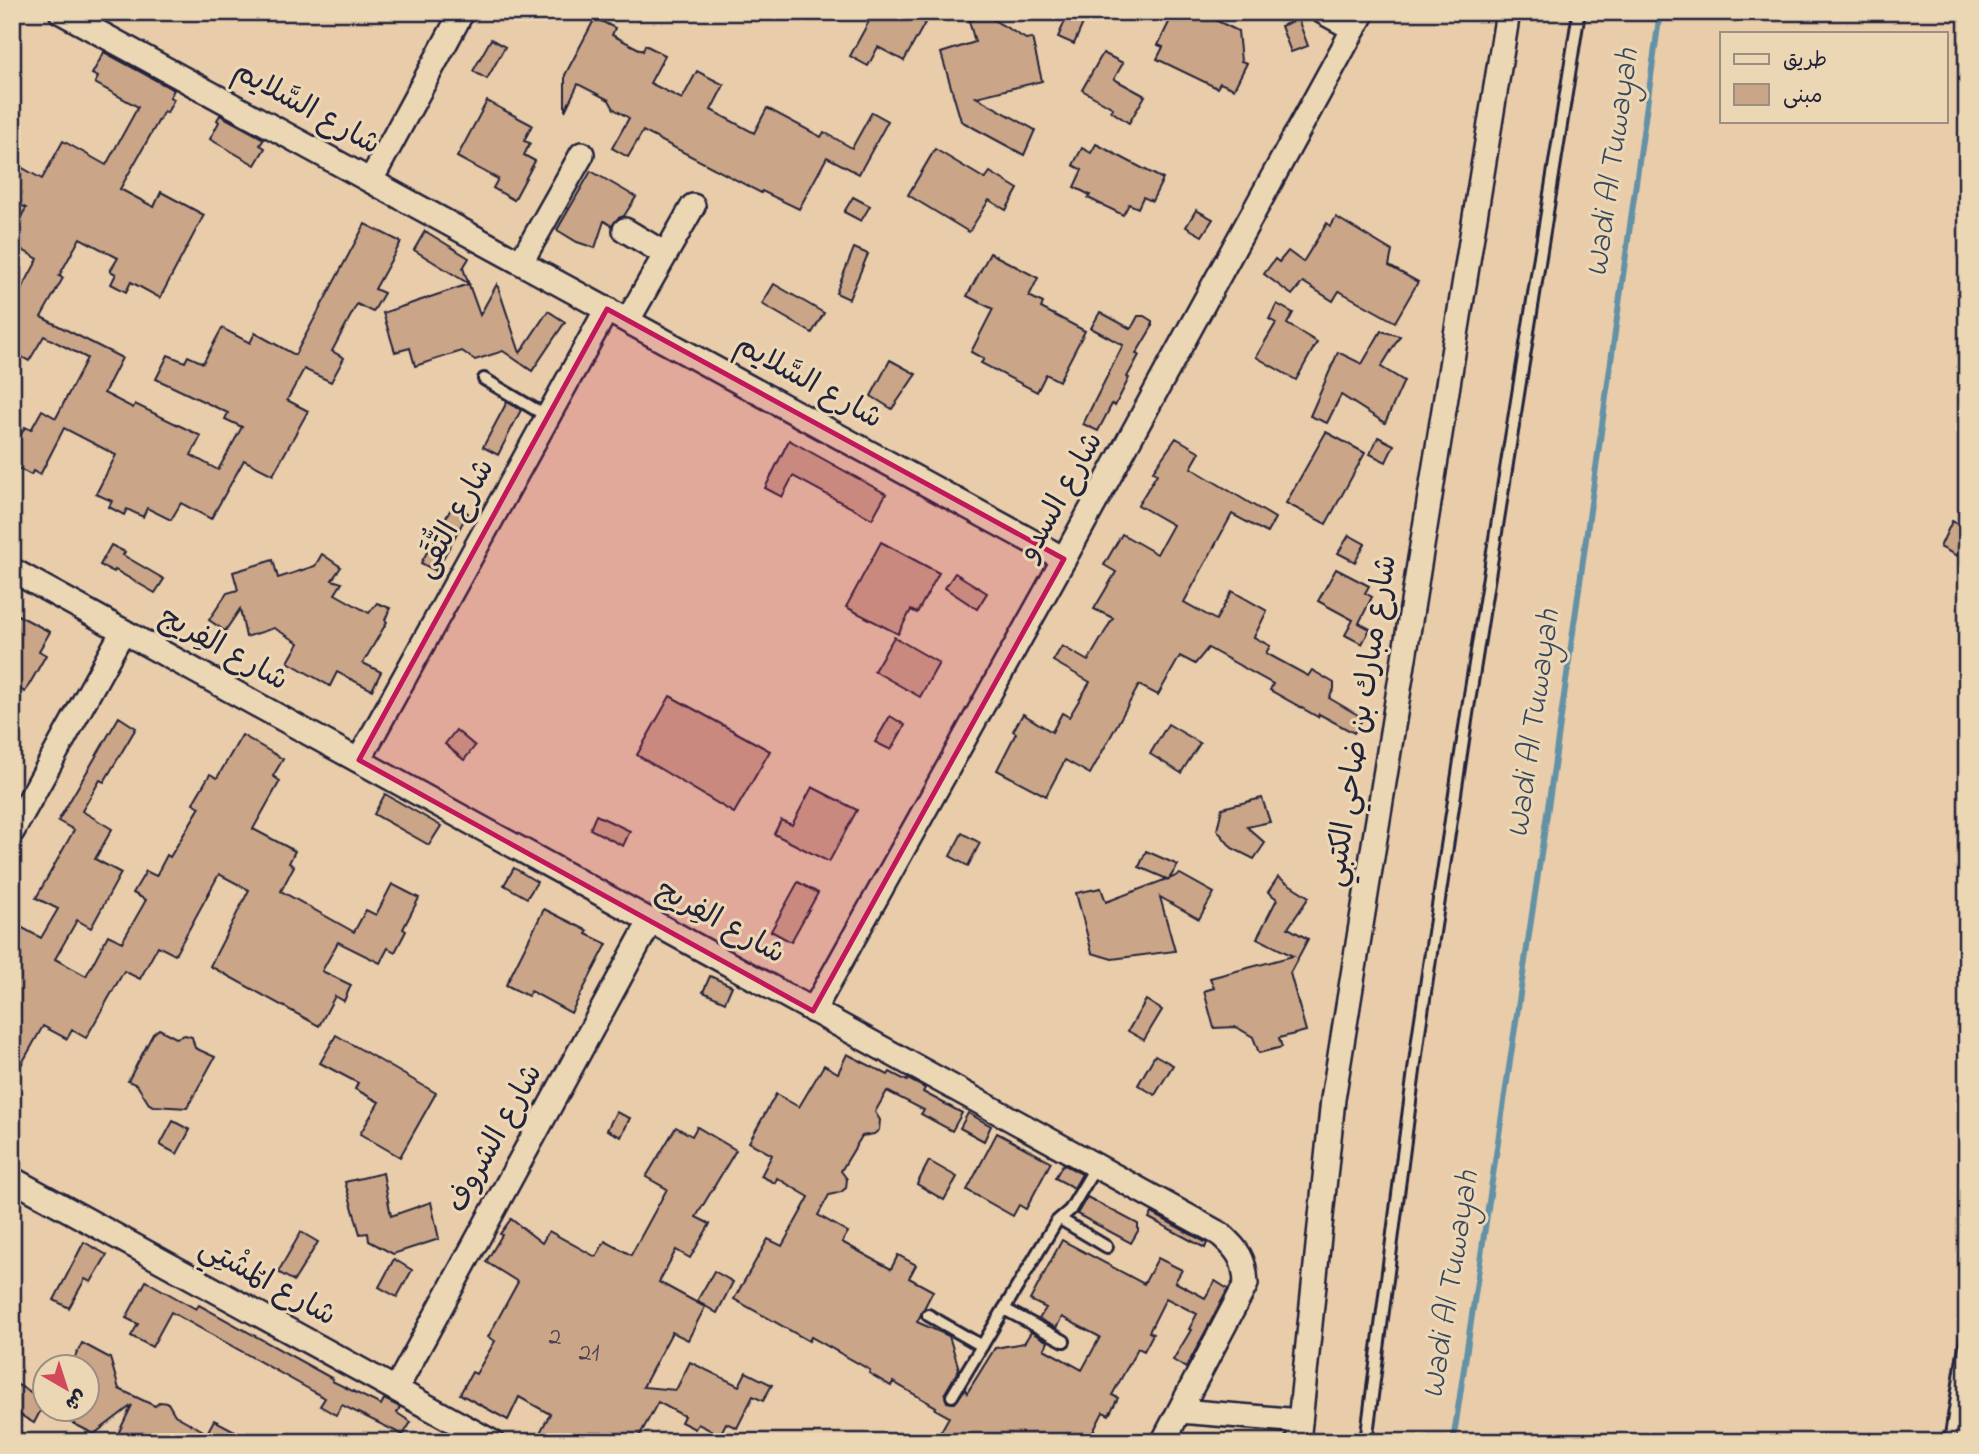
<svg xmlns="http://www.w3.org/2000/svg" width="1979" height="1454" viewBox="0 0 1979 1454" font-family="'Indie Flower','Playpen Sans Arabic',sans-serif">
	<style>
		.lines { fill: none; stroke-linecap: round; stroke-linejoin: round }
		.stream { stroke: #6391a6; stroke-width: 6 }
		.building { fill: #cba588; stroke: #22223b; stroke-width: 2 }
		.service-casing { stroke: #22223b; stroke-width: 16 }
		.minor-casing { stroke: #22223b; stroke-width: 28 }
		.service { stroke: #ecd7b5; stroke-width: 10 }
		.minor { stroke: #ecd7b5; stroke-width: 23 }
		.marked { fill: #c2185b; fill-opacity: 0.2; stroke: #c2185b; stroke-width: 5; stroke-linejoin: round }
		.labels { text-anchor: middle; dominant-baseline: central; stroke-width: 6; stroke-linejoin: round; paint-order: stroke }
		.number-label { font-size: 26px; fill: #4c434e }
		.street-label { font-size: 30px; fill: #22223b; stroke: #ecd7b5 }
		.water-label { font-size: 32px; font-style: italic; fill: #38475f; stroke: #ecd7b5 }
	</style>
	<rect width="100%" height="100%" fill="#e9cdaa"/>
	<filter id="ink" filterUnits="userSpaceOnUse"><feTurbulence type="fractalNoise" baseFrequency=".0143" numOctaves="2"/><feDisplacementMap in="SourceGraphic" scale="14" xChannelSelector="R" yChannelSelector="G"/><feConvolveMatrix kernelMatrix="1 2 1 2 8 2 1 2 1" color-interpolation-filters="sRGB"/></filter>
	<g filter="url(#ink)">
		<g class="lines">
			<polyline class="stream" points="1453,1442 1554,767 1660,12"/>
		</g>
		<g class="building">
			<polygon points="874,12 931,12 904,61 878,47 868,66 850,56"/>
			<polygon points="1069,12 1088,12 1074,44 1058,37"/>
			<polygon points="1174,12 1199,12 1238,31 1241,61 1247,63 1234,89 1220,83 1217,88 1157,59 1163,47 1158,45"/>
			<polygon points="990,14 992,19 1026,39 1032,38 1042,81 976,97 1035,130 1024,155 961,121 941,53 975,42 969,21"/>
			<polygon points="595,18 615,28 612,35 643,51 645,45 665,55 650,83 682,99 697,71 724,85 711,110 754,133 767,108 821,137 824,132 852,148 872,112 888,121 859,174 827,157 799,209 762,191 761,193 643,131 628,157 612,148 629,118 614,109 609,100 578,84 565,111 565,75"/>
			<polygon points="1298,19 1308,46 1291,52 1281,26"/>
			<polygon points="491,39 505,47 487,79 473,71"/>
			<polygon points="104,52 174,90 170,97 174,99 167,113 164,111 120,189 154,207 161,192 204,215 160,298 131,282 126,292 111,284 116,274 110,271 118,258 80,238 59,276 63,278 41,317 122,358 104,393 133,408 135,404 201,436 191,455 218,470 242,427 225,419 228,413 156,379 168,355 185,362 188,356 203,363 222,328 250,343 255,333 295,355 365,224 401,242 375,289 384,293 373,312 357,304 332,351 344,358 331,382 304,369 287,400 308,411 273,475 244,460 211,519 181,503 171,520 147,508 143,517 127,509 124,515 109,507 112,501 96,494 116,455 64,428 40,475 33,471 31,475 12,465 12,451 25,427 31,430 42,410 56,418 87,358 44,336 29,361 12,352 12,307 38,259 12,244 12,232 26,208 12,200 12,162 42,179 63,141 106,165 138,107 95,83 98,77 92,74"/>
			<polygon points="1103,53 1123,63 1114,79 1145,96 1129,123 1111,111 1113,108 1082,90"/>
			<polygon points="487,101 532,125 524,141 530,143 524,155 535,161 514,200 493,188 498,179 457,157"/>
			<polygon points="220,115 264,139 260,145 265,148 255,165 210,139 219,122 217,120"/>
			<polygon points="1096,144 1163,179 1152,201 1143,197 1138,208 1129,204 1123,215 1088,198 1090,195 1074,187 1082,170 1073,165 1082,148 1091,153"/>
			<polygon points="935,149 985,179 990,172 1018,189 1006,210 989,200 969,232 908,195"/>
			<polygon points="591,171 636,197 624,216 618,218 612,226 604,221 595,248 577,242 557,230"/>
			<polygon points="853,197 870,206 861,221 844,212"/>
			<polygon points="1196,210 1213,219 1202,236 1186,227"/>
			<polygon points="1336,217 1392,251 1389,266 1418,282 1395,322 1339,291 1333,301 1303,282 1292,295 1264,274 1275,259 1279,262 1288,251 1303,262 1327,223 1330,226"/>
			<polygon points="425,231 469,258 463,268 480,315 497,284 520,353 548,311 565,322 532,371 503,351 475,360 462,351 415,366 410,348 395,352 383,313 469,284 414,250"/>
			<polygon points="854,248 868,254 849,299 836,293"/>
			<polygon points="990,253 1038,278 1029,296 1043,303 1041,308 1085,331 1059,381 1046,374 1037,392 981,363 984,359 971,352 993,309 967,296"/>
			<polygon points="774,284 824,313 812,333 762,304"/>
			<polygon points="1277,304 1293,313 1287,324 1317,342 1296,380 1256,357 1276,323 1269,319"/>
			<polygon points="1100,312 1131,329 1138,316 1144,316 1152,321 1152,327 1136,354 1139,355 1127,377 1129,378 1115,406 1112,404 1098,431 1083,424 1123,345 1091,328"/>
			<polygon points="1381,331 1400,336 1381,367 1404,381 1385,423 1341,395 1327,423 1310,416 1338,352 1362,364"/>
			<polygon points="890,360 916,374 892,409 871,396"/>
			<polygon points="507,402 521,410 498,455 483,447"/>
			<polygon points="1326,432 1365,453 1326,524 1286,503"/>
			<polygon points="1378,437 1394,445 1386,462 1370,454"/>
			<polygon points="1176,438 1200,452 1191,468 1275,518 1267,533 1232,514 1184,602 1216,620 1232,591 1267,611 1254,637 1270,646 1266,653 1308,676 1312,670 1334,683 1334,689 1329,698 1363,718 1354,733 1319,714 1318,717 1270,690 1273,684 1208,648 1195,664 1180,656 1158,695 1139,685 1090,774 1065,760 1046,796 997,770 1016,733 1013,731 1023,714 1052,732 1062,713 1069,717 1090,682 1053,661 1062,646 1088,661 1113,618 1094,609 1116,572 1104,565 1122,534 1157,554 1173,525 1138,505 1157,474 1153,471"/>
			<polygon points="789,440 886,494 872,519 793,476 782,497 765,488"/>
			<polygon points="453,505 468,513 436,571 421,563"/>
			<polygon points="1952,521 1967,528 1967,537 1957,556 1940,547"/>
			<polygon points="1349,535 1365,544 1355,562 1338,553"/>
			<polygon points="881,542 939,573 917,613 911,610 898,634 846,607"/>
			<polygon points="111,545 125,552 123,555 164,579 155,593 115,570 114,572 100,565"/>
			<polygon points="322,554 341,567 332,580 342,583 335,594 369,613 377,603 390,608 385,620 387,622 363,663 381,672 372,690 337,672 330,686 288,662 299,643 274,628 246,637 240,609 225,631 209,620 227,593 238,590 233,572 273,560 278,578 315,566"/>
			<polygon points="1336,569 1369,586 1365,593 1372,597 1359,623 1370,629 1362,644 1345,635 1353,620 1318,601"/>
			<polygon points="955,573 987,593 977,609 945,588"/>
			<polygon points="12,612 50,632 39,651 46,655 25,692 12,685"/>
			<polygon points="894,637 939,663 920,697 874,671"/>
			<polygon points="670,696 770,751 734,813 637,755"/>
			<polygon points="890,716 905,725 891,750 875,742"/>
			<polygon points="119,717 136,728 104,782 100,780 82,811 112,829 95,859 121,873 91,928 77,920 55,959 86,976 108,935 122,942 146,900 133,893 146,871 156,876 167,855 170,857 200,807 193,803 210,774 217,778 242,735 283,759 273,776 280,781 253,829 295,851 289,863 294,866 281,891 354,932 366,910 376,915 392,884 419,898 403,929 406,931 395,952 388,948 380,963 338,942 322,971 351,985 344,1001 335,996 319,1026 210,966 249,890 219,874 175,955 158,946 140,979 124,971 86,1038 72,1030 67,1039 43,1026 12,1081 12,943 21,927 41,938 58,909 36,898 74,830 58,821"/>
			<polygon points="1168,724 1200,743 1181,773 1150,754"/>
			<polygon points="456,730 475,746 464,760 445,744"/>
			<polygon points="812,787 857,810 829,862 774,834 781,820 792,825"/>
			<polygon points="385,794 441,826 429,845 374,814"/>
			<polygon points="1262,798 1270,822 1247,827 1265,843 1254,859 1232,848 1217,830 1222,808"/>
			<polygon points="596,815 630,831 623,846 590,829"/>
			<polygon points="962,833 980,843 968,866 950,856"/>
			<polygon points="1146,851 1178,865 1169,879 1180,874 1214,893 1199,919 1160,897 1175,951 1112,959 1092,953 1076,893 1101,888 1106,902 1167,879 1139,867"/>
			<polygon points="514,868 537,882 527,898 504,885"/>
			<polygon points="1278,877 1309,897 1288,928 1308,939 1290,973 1306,1031 1279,1038 1282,1047 1259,1053 1253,1037 1236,1027 1214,1028 1204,991 1214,988 1210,978 1293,956 1257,938 1277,899 1268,892"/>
			<polygon points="798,882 818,893 791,942 771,931"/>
			<polygon points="544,909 588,931 586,934 607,944 571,1013 531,991 528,996 506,985"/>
			<polygon points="710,976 732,986 725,1002 703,992"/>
			<polygon points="1146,1000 1162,1010 1144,1040 1128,1031"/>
			<polygon points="159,1029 176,1038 185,1035 192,1037 195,1048 215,1057 187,1108 154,1106 149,1104 137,1085 128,1081 153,1034"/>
			<polygon points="336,1035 436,1093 400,1157 360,1134 379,1102 355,1089 358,1083 320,1063"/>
			<polygon points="847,1054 888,1075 890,1072 907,1081 908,1079 925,1088 923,1092 962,1113 952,1131 921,1114 924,1110 887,1091 875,1112 880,1120 879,1130 874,1134 862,1136 841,1171 847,1179 846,1188 841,1192 829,1195 818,1215 848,1232 842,1242 891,1269 898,1255 916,1265 909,1278 933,1291 917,1322 949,1336 959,1369 945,1393 947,1402 955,1403 965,1389 967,1393 995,1348 1024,1343 1031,1332 1048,1342 1044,1349 1082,1370 1100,1337 1062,1317 1056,1328 1039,1319 1046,1308 1030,1300 1062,1240 1144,1284 1158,1258 1182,1270 1175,1282 1205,1298 1215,1281 1228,1289 1186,1368 1173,1360 1191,1330 1189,1329 1197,1314 1166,1298 1149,1332 1153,1334 1144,1351 1138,1348 1112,1395 1118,1398 1109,1415 1103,1412 1088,1442 935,1442 949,1417 935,1409 936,1407 893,1382 891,1386 869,1373 870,1370 811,1337 809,1341 734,1299 768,1239 782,1246 809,1197 777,1178 775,1183 761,1176 772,1155 749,1142 776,1094 799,1107 824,1065 838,1073"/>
			<polygon points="1155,1055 1173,1065 1155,1095 1138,1085"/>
			<polygon points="616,1112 630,1118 621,1137 607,1130"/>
			<polygon points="968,1113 991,1126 984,1141 960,1128"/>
			<polygon points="173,1121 190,1130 177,1154 160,1145"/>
			<polygon points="676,1127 692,1136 697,1127 736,1150 696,1217 710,1224 690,1258 676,1250 659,1282 705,1307 688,1340 672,1332 643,1387 676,1390 690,1362 739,1386 746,1372 772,1385 763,1401 753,1396 737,1428 726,1423 720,1435 698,1424 695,1429 681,1422 684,1416 658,1402 636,1442 535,1442 550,1414 519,1397 508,1420 460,1394 472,1372 476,1374 495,1341 488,1337 518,1282 486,1262 502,1235 500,1234 511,1219 542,1243 549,1231 596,1257 605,1241 631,1255 667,1189 646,1177"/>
			<polygon points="997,1133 1051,1162 1026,1209 1019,1205 1013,1216 967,1190"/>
			<polygon points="929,1161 957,1177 944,1200 917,1184"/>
			<polygon points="1063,1164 1082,1174 1074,1188 1055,1178"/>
			<polygon points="383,1173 391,1216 431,1202 439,1239 393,1254 369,1241 368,1233 360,1234 345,1182"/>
			<polygon points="1087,1197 1138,1224 1138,1231 1131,1243 1077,1214"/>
			<polygon points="1152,1213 1207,1243 1205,1248 1149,1218"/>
			<polygon points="301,1232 318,1242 294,1281 278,1272"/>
			<polygon points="84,1242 107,1255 91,1282 85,1279 69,1308 54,1300"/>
			<polygon points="394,1259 412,1270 397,1297 379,1287"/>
			<polygon points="714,1271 733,1282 717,1313 697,1301"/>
			<polygon points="146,1281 196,1309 199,1305 333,1379 332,1381 381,1405 384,1399 400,1407 397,1413 411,1422 403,1435 342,1405 336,1415 320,1406 325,1398 171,1312 152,1347 131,1336 138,1324 126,1318"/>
			<polygon points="82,1343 110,1358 119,1389 155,1406 160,1402 168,1403 175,1415 207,1433 214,1420 256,1442 114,1442 132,1405 94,1434 45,1409 88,1409 88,1367 70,1367"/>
			<polygon points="12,1382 46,1400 34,1423 12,1410"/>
		</g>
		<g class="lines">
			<defs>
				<g id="service">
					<polyline points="484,379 548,417"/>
					<polyline points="1060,1219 1107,1247"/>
					<polyline points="1004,1309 1064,1341"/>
					<polyline points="928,1315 982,1346"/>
					<polyline points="952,1396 1056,1222 1070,1210 1096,1166"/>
					<polyline points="1366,1442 1419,1032 1467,714 1579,12"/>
					<polyline points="1950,1442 1967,1332"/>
				</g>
				<g id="minor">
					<polyline points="61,12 1064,559"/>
					<polyline points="1323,12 1354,29"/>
					<polyline points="371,180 462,12"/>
					<polyline points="625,230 665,254"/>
					<polyline points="521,262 582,154"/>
					<polyline points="628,320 693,206"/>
					<path d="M12,570L1220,1234C1238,1250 1245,1259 1246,1284L1163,1442"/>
					<polyline points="359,760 607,309"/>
					<polyline points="12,832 123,631"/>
					<polyline points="813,1011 1064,559 1363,12"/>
					<polyline points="12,1179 492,1442"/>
					<polyline points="396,1389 651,920"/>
					<polyline points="1180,1411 1300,1421"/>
					<polyline points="1298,1442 1333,1099 1508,12"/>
				</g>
			</defs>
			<use href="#service" class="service-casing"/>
			<use href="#minor" class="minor-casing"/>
			<use href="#service" class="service"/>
			<use href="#minor" class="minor"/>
		</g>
	</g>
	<path class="marked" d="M607,309L1064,559L813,1011L359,760Z"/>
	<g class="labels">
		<g class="number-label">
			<text x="555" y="1338">2</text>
			<text x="589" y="1354">21</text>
		</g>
		<g class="street-label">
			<text transform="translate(306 109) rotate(29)">شارع السَّلايم</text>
			<text transform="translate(808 383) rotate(29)">شارع السَّلايم</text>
			<text transform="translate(1062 497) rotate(-61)">شارع السدو</text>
			<text transform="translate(456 519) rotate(-61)">شارع التُّقَى</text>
			<text transform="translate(223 650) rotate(29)">شارع الفِريج</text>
			<text transform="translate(1362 721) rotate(-81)">شارع مبارك بن ضاحي الكتبي</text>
			<text transform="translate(720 923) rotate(29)">شارع الفِريج</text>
			<text transform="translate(496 1139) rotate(-61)">شارع الشروف</text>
			<text transform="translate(267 1283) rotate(29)">شارع المُشْتِي</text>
		</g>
		<g class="water-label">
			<text transform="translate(1614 163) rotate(-82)">Wadi Al Tuwayah</text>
			<text transform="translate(1535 724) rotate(-82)">Wadi Al Tuwayah</text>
			<text transform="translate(1452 1285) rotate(-81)">Wadi Al Tuwayah</text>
		</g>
	</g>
	<rect width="1979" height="1454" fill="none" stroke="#ecd7b5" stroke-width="42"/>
	<rect x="21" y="21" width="1937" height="1412" fill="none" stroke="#22223b" stroke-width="2.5" filter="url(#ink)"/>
	<rect x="1720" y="32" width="228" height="91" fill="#ecd7b5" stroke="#9b8f84" stroke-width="2"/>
	<rect x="1734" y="54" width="35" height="10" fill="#ecd7b5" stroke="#9b8f84" stroke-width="2"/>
	<text x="1783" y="66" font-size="21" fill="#22223b">طريق</text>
	<rect x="1734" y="84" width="35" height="21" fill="#cba588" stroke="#9b8f84" stroke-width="2"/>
	<text x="1783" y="102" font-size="21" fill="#22223b">مبنى</text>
	<g transform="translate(66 1388) rotate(141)"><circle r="33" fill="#ecd7b5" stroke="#9b8f84" stroke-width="2"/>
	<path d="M0-5L12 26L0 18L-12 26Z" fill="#d1495b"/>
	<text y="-10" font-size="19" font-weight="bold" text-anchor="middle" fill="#22223b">ش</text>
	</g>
</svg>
